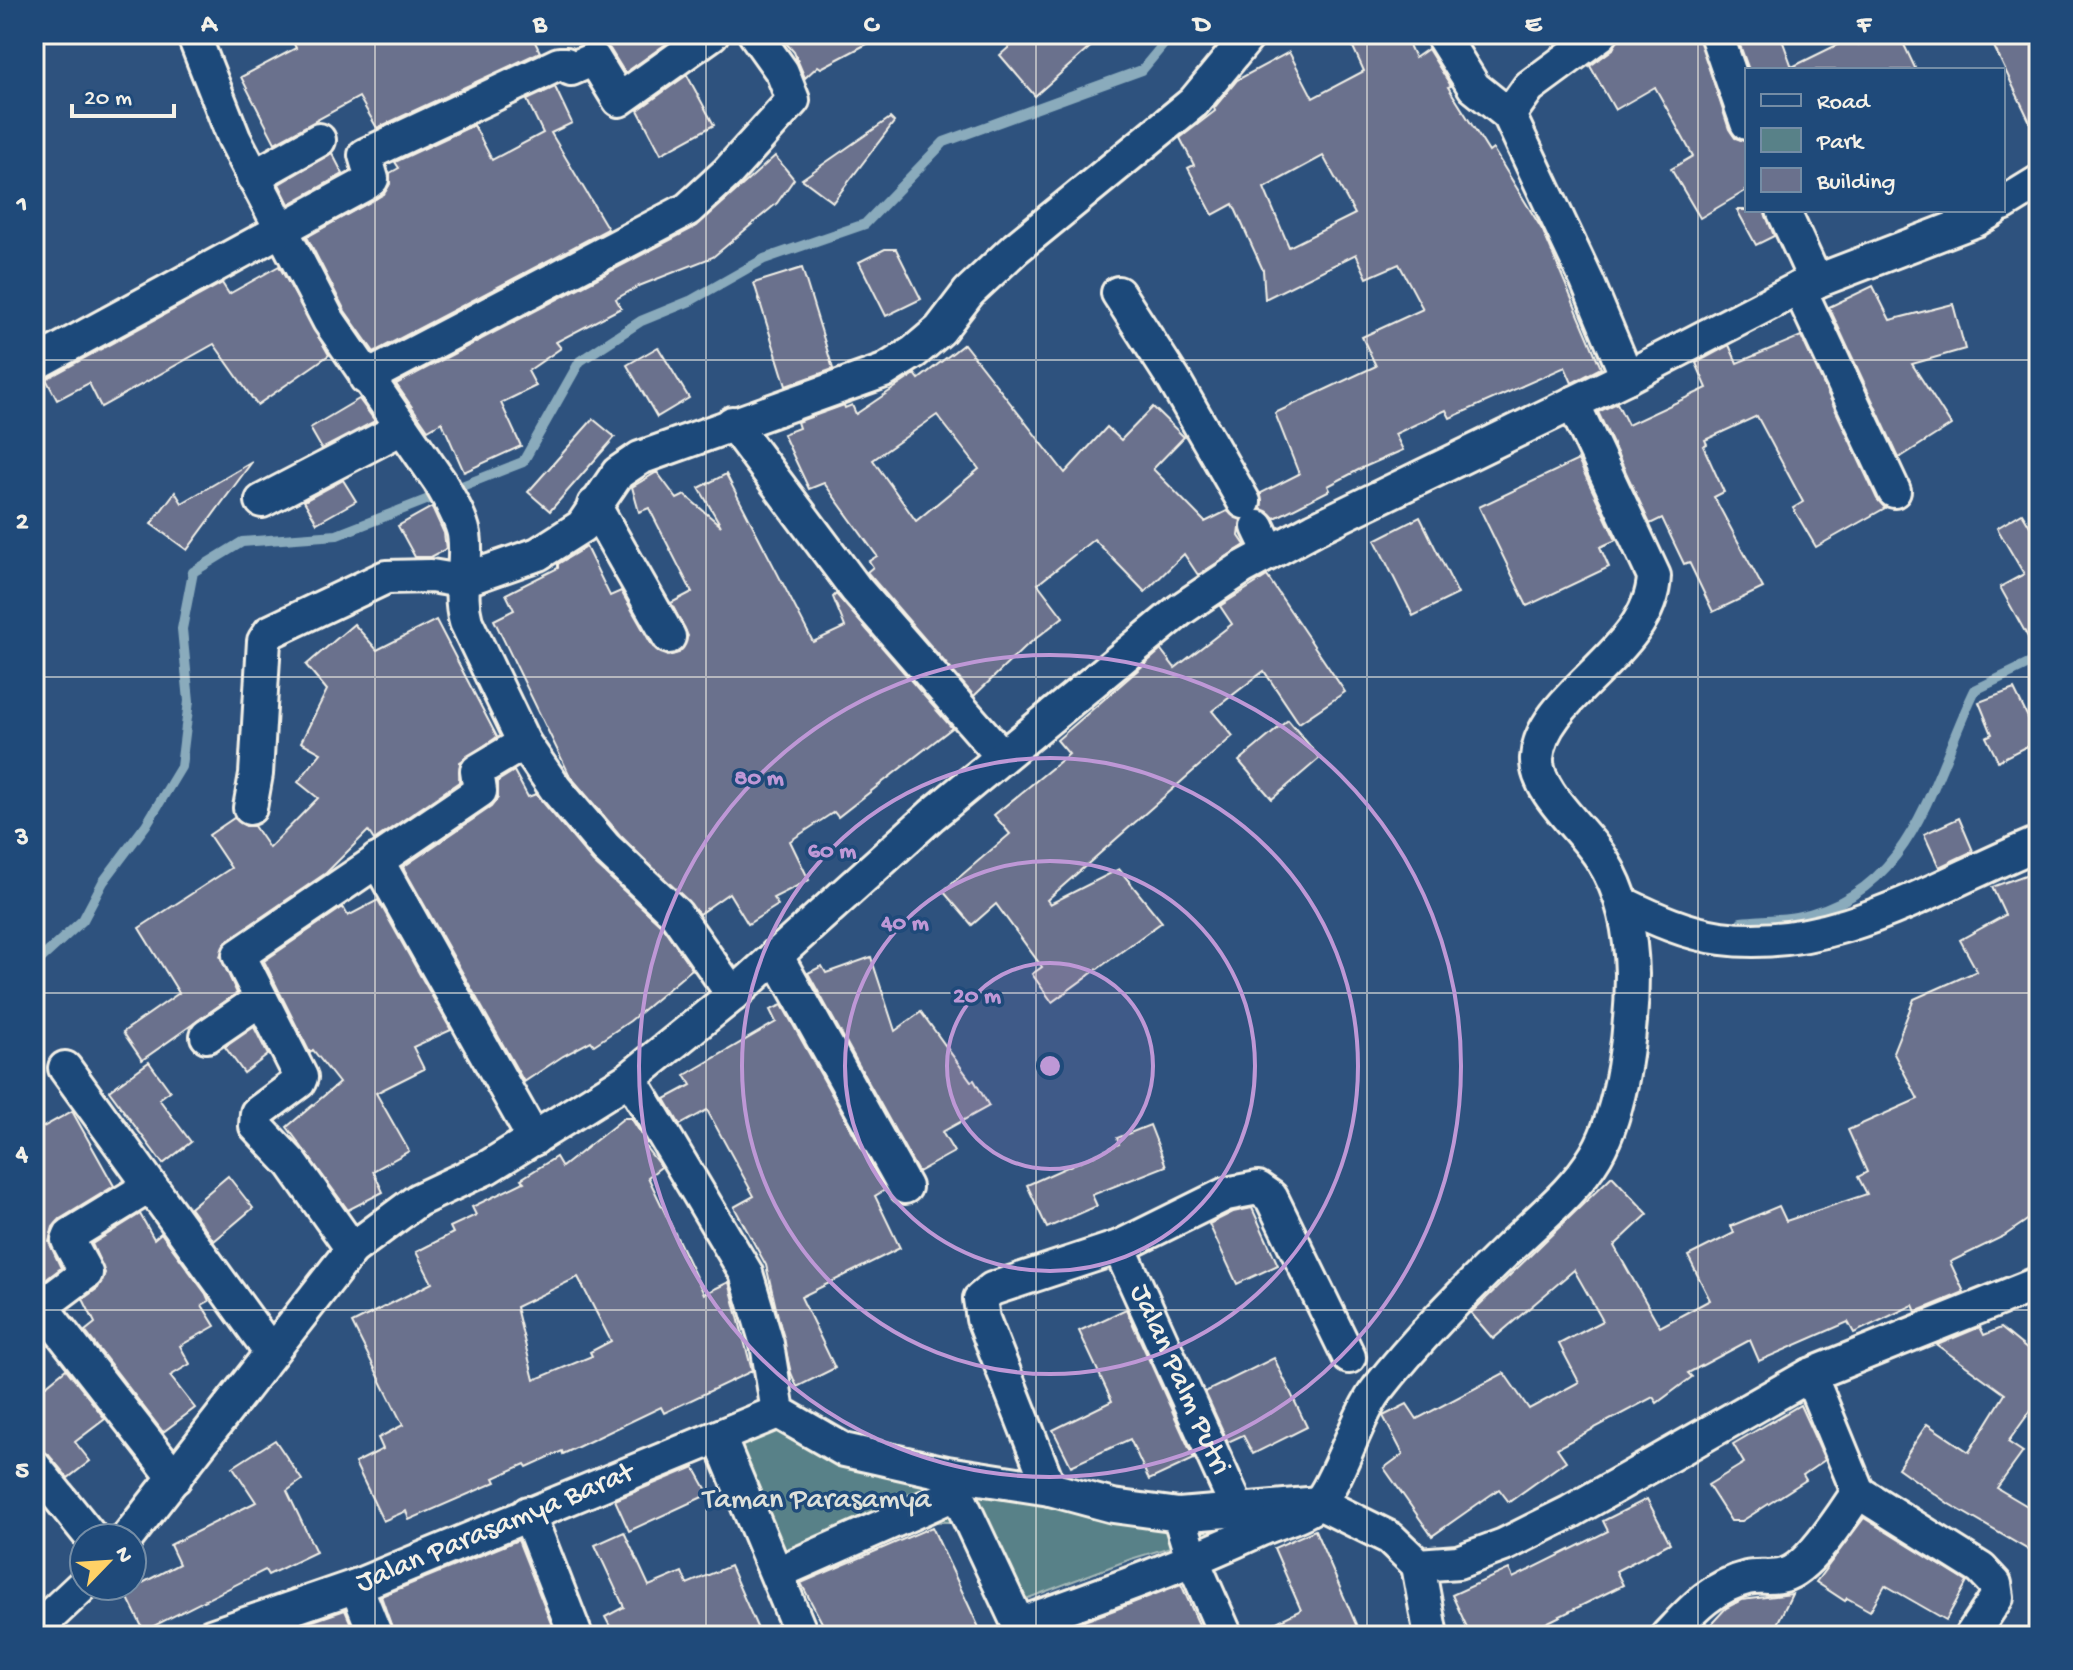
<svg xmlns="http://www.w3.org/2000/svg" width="2073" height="1670" viewBox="0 0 2073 1670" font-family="'Gochi Hand',sans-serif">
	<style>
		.green { fill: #588188; stroke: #a6b9b8; stroke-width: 2 }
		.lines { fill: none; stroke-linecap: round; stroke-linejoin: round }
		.stream { stroke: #8aabbc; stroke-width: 10 }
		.building { fill: #6a718d; stroke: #f4f1e8; stroke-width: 2; fill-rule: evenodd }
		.street-casing { stroke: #f4f1e8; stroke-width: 38 }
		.street { stroke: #1f4a7a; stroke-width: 32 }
		.grid { fill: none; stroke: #f4f1e8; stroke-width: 2; stroke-opacity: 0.55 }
		.ring { fill: none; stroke: #be98d6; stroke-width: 4 }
		.labels { text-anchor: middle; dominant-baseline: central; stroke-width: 7; stroke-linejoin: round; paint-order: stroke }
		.street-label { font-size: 30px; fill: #f4f1e8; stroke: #1f4a7a }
		.park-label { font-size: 30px; fill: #dde0da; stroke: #1f4a7a }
		.centre { fill: #be98d6; stroke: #1f4a7a; stroke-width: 4 }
		.ring-label { font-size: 24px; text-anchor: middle; font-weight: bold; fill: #be98d6; stroke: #1f4a7a; stroke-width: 7; stroke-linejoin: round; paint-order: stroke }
		.neatline { fill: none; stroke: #f4f1e8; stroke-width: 3 }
		.grid-label { font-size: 26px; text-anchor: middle; font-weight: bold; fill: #f4f1e8 }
	</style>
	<rect width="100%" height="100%" fill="#2e527e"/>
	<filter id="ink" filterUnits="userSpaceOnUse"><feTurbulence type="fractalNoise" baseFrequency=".0125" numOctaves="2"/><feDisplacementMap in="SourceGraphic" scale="16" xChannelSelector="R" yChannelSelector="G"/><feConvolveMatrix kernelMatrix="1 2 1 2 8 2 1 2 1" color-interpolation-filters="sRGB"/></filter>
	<g filter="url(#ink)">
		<polygon class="green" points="794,1430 1228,1518 1230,1529 1131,1559 1018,1602 982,1529 950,1522 914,1521 786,1574 727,1436"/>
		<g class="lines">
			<g class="stream">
				<path d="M1741,922C1759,920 1778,920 1796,917C1914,895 1931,780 1975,690L2039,659"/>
				<polyline points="34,965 83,920 103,882 146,825 181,767 189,701 182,629 193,572 242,542 337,535 523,462 580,361 641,321 690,301 764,259 865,224 944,142 1142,70 1172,34"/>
			</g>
		</g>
		<g class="building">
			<polygon points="289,34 531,34 540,52 377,128 359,97 275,143 241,77 296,48"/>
			<polygon points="595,34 666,34 670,41 625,73 610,49"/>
			<polygon points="778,34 886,34 821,68 818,66 805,78 794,52"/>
			<polygon points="1024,34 1105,34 1035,96 1000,55"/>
			<path d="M1347,34H1404L1415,58L1428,49L1451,86L1448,87L1489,152L1493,149L1543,231L1601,368L1572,383L1565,367L1450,418L1446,410L1395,434L1403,450L1362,468L1328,486L1330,490L1275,518L1261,509V493L1299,474L1275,413L1376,366L1362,337L1423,309L1399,264L1367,278L1356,254L1265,299L1263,270L1233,204L1213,215L1188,168L1194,165L1180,138L1215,111L1214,108L1237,80L1289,52L1313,98L1364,71ZM1323,156L1355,214L1289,247L1264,188Z"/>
			<polygon points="1620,34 1698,34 1729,129 1735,138 1747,142 1747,190 1700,218 1671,169 1693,156 1655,87 1615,110 1590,66 1613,49"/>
			<polygon points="1736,34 1780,34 1792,67 1855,36 1859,45 1883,34 1899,34 1916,70 1749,70"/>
			<polygon points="1988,34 2039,34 2039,141"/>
			<polygon points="687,75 714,125 661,154 638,110"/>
			<polygon points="555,87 572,123 551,133 608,229 374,352 345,311 307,237 384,194 390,184 390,173 399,168 395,162 474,125 492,160 543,133 527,100"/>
			<polygon points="890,118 894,122 833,202 802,179"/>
			<polygon points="332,153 343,174 289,204 279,184"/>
			<polygon points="775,156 794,179 777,203 713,257 639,286 616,299 621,308 556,342 561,348 528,371 536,386 501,403 521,446 464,472 442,422 428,430 396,384 697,226"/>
			<polygon points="1737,210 1764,210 1774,236 1756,245"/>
			<polygon points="885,249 896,249 921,299 886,316 859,262"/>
			<polygon points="279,266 329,355 257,405 214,344 101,407 89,383 57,400 46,379 222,283 229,294"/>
			<polygon points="802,268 833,369 786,386 754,283"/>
			<polygon points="1873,286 1890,320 1953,304 1965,349 1912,364 1951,425 1899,458 1829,307"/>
			<polygon points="1801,336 1877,499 1885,508 1816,547 1793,508 1803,502 1757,416 1705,440 1707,444 1703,446 1724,492 1714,497 1763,588 1713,612 1689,562 1684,564 1662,518 1650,524 1598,412 1617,403 1628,425 1707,388 1696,363 1729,345 1737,363"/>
			<path d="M964,344L1065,473L1107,427L1121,440L1153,407L1184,437L1153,469L1205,522L1227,511L1241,520L1239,536L1245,545L1198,575L1184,554L1145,592L1094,539L1038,584L1063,617L1025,647L974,696L867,572L873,567L869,561L877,556L824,483L809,489L783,434L799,428L797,422L844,405L845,408L852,405L856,414L915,374L919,379ZM937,415L979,469L916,521L873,460Z"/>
			<polygon points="658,347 689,398 657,417 627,365"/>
			<polygon points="359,399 375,421 322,449 310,428"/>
			<polygon points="593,419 615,437 550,511 528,492"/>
			<polygon points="1578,460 1616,540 1600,547 1609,567 1527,606 1479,507"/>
			<polygon points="252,462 187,550 151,524 175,492 182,503"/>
			<polygon points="657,472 677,499 685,495 721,526 699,488 726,474 813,642 845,627 833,597 836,594 952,728 838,817 834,812 790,841 809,880 773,898 778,905 748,924 729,893 699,914 620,835 570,776 494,620 514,610 506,594 558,568 558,564 586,547 610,596 621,591 653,647 668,656 679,653 688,636 671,603 692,592 649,508 639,512 632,487"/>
			<polygon points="343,480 356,501 317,523 304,501"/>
			<polygon points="432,507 444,533 446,549 431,557 415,557 398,526"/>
			<polygon points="2022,513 2039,541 2039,657 2000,587 2024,574 1997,528"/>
			<polygon points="1420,517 1458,594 1413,616 1375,540"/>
			<polygon points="1267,576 1345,692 1299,723 1264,671 1212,711 1233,736 1047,900 1050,904 1119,869 1162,922 1052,1002 1032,974 1042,967 996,904 972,925 943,891 1010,834 994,815 1069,754 1057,740 1161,650 1175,668 1232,624 1220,606"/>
			<polygon points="436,620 497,737 460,762 459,782 374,840 368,831 326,873 228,940 220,956 237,993 142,1060 123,1032 179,993 139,928 231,868 209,835 234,818 246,826 254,826 269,848 318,798 298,782 321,753 301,742 327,690 306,665 354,624 377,650"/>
			<polygon points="2014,689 2039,740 1998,761 1986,737 1992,734 1979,702"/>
			<polygon points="1288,720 1320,758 1272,799 1239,761"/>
			<polygon points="514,771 528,797 536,794 593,862 662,926 692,969 630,1021 594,1045 591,1041 563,1056 524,1082 403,867 491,807 498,798 498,781"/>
			<polygon points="1959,818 1973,851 1939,867 1924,834"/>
			<polygon points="2039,870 2039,1212 2004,1236 1950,1262 1964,1292 1916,1312 1913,1305 1854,1333 1848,1322 1759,1361 1750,1340 1688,1373 1692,1377 1657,1403 1653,1397 1557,1448 1566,1461 1509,1502 1499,1489 1432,1536 1384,1468 1403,1454 1383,1416 1407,1404 1417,1419 1504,1373 1529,1409 1579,1382 1559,1344 1603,1321 1574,1270 1493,1339 1471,1313 1612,1176 1648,1214 1614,1246 1660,1327 1710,1300 1688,1256 1734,1233 1731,1226 1779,1206 1786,1221 1867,1194 1858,1177 1867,1172 1848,1130 1918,1099 1893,1052 1914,999 1977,971 1960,940 2005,915 1992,887"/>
			<polygon points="378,900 451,1030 413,1047 424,1069 376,1093 409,1151 373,1171 383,1192 348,1210 287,1127 339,1083 313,1050 310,1053 264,961 343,907 348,916"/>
			<polygon points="871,957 895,1031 921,1012 971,1081 974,1080 989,1106 942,1132 954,1152 918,1172 808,973 822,966 826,973"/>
			<polygon points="782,1005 885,1190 875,1196 900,1248 801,1297 835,1368 797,1387 791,1373 766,1265 734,1207 754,1196 707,1110 680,1125 665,1099 691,1085 685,1075 776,1022 770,1010"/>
			<polygon points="254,1027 268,1055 244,1073 225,1047"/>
			<polygon points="149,1062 170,1091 159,1099 191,1142 163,1164 109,1091"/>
			<polygon points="72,1111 114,1186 60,1219 53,1227 49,1242 61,1268 44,1281 34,1278 34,1132"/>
			<path d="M624,1118H631L647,1143L644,1145L661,1167L648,1177L704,1294L729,1282L752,1371L664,1413L661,1407L563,1454L562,1451L527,1467L525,1464L494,1478L496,1482L409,1520L406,1511L383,1521L355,1463L383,1449L378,1438L403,1425L352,1323L432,1283L416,1252L453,1233L450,1227L476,1215L472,1207L524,1182L521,1179L556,1157L562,1167ZM578,1277L611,1341L590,1352L592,1356L534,1380L516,1307Z"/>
			<polygon points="1150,1125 1166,1166 1092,1195 1097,1206 1047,1228 1027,1185 1119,1144 1117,1138"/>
			<polygon points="228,1176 253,1208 214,1241 190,1208"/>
			<polygon points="1252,1208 1278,1265 1237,1284 1209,1224 1233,1212"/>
			<polygon points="140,1214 154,1239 161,1233 206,1294 209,1301 202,1305 215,1326 180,1346 190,1364 170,1376 195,1408 163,1432 85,1331 95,1323 83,1299 98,1288 105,1273 92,1244"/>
			<polygon points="1126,1309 1194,1459 1149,1480 1130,1439 1071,1466 1053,1430 1112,1401 1079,1331"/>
			<polygon points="1980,1327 1984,1335 2001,1328 2039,1359 2039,1399 2008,1442 2023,1452 1997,1488 2039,1513 2039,1556 1949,1504 1898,1468 1927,1424 1969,1452 2005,1394 1937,1345"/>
			<polygon points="1274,1358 1307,1427 1253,1454 1243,1435 1228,1442 1205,1392"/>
			<polygon points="66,1369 105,1419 75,1442 90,1461 68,1478 48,1454 34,1447 34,1395"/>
			<polygon points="1800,1405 1825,1460 1803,1475 1806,1480 1742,1521 1731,1521 1708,1485 1744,1463 1733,1444"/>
			<polygon points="275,1440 302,1480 287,1491 316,1552 268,1575 265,1570 144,1631 125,1592 179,1564 170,1545 256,1502 233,1467"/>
			<polygon points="694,1467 709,1494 629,1531 615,1500"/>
			<polygon points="1647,1499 1670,1543 1616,1571 1623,1585 1536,1628 1540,1636 1471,1636 1452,1595 1509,1569 1513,1578 1608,1531 1603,1521"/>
			<polygon points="1864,1518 1967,1582 1946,1620 1885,1585 1870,1611 1847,1598 1845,1601 1816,1582"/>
			<polygon points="932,1527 983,1636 829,1636 801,1583"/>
			<polygon points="1315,1530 1361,1636 1248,1636 1301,1610 1274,1548"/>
			<polygon points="624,1532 649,1586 682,1572 687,1584 730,1566 761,1636 615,1636 605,1617 624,1607 595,1545"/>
			<polygon points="518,1540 556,1636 395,1636 381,1596"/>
			<polygon points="1181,1584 1204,1636 1043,1636 1117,1609"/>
			<polygon points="1792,1594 1771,1636 1700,1636 1726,1608 1741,1600"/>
			<polygon points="345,1610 356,1636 269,1636"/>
		</g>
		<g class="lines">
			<defs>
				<g id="street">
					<path d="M193,34L234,138L329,321L440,482C448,497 461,517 464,534C469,564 457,590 466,622L524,743L555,788L606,848L676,914L733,995"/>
					<polyline points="1441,34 1474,87 1509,115 1587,281 1627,377"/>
					<polyline points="1716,34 1747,123"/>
					<polyline points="1509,115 1529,87 1601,34"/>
					<polyline points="253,177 319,140"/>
					<polyline points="2003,204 2039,182"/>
					<polyline points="1783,210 1816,282"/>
					<polyline points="1799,288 1894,491"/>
					<polyline points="1118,293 1174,380 1244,502"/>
					<polyline points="36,363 367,183 372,179 365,155 559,64 566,64 571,69 594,59 619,100 712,34"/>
					<polyline points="366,378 688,209 727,173 793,100 782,72 755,34"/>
					<polyline points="732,423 856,589 1002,756"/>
					<polyline points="262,501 402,428"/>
					<polyline points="594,505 669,637"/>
					<polyline points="1258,527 1270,552"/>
					<polyline points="250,808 256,774 264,641 270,632 386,577 431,576 461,581 538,554 582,526 618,473 640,458 884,371 914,352 940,330 969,292 1016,248 1194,102 1250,34"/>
					<polyline points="377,860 534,1139"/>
					<path d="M1624,904C1655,919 1686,933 1721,938C1837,953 1937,884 2039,843"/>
					<polyline points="776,955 905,1187"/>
					<polyline points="207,1036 261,999"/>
					<polyline points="65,1068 271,1352"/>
					<polyline points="630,1078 746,1273 767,1344 778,1412 844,1450 947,1473 1050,1489 1113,1506 1179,1515 1319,1503 1390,1538 1418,1565 1458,1562 1504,1545 1570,1512 1810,1375 2039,1283"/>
					<path id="s1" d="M1119,1247L1239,1512"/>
					<polyline points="352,1249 292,1164 256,1126 257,1113 299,1082 301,1077 239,955 480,791 477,771 524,743"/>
					<polyline points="34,1297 175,1478"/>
					<polyline points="42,1306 86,1273 68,1240 70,1235 150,1186"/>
					<polyline points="1810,1375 1858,1492 1981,1569 1995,1584 1997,1597 1971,1636"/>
					<polyline points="719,1437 802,1636"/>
					<polyline points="34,1466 92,1538"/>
					<polyline points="949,1476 1024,1636"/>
					<polyline points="1050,1489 983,1319 980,1299 992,1289 1119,1247 1226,1194 1258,1188 1271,1197 1349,1357"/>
					<polyline points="528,1513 576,1636"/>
					<polyline points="1179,1515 1193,1561 1226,1636"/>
					<polyline points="127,1538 352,1249 418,1200 488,1167 630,1078 733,995 932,815 1180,610 1242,568 1314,529 1627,377 1799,288 1976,220 1993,210"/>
					<polyline points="1418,1565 1431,1636"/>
					<polyline points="777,1573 955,1494"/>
					<polyline points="356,1586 376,1636"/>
					<path d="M1019,1624C1100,1595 1181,1567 1259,1530C1276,1522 1302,1516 1317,1504C1335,1490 1358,1413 1377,1390C1416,1340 1463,1293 1508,1249C1538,1219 1574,1192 1596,1155C1623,1109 1632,1027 1632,974C1631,932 1624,894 1601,858C1584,830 1535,792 1537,758C1541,694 1651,653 1654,576L1573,403"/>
					<polyline points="34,1631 84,1584"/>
					<path id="s2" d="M211,1636L356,1586L778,1412"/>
					<path d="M1667,1636C1691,1611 1711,1587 1747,1578C1759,1575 1772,1579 1784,1575C1810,1568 1843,1514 1858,1492"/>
				</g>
			</defs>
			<use href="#street" class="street-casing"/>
			<use href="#street" class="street"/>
		</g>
	</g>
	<path class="grid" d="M375,34V1636M706,34V1636M1036,34V1636M1367,34V1636M1698,34V1636M34,360H2039M34,677H2039M34,993H2039M34,1310H2039"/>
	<circle cx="1050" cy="1066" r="103" fill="#be98d6" fill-opacity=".12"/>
	<g class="ring">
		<circle cx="1050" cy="1066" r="103"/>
		<circle cx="1050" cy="1066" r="205"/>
		<circle cx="1050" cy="1066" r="308"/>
		<circle cx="1050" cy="1066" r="411"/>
	</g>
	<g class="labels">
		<g class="street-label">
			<text stroke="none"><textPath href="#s1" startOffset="146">Jalan Palm Putri</textPath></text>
			<text stroke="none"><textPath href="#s2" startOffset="304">Jalan Parasamya Barat</textPath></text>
		</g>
		<g class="park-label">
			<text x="817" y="1501">Taman Parasamya</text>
		</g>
	</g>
	<circle cx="1050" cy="1066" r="12" class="centre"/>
	<g class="ring-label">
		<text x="759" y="784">80 m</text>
		<text x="832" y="857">60 m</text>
		<text x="905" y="929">40 m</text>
		<text x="977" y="1002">20 m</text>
	</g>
	<rect width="2073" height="1670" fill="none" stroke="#1f4a7a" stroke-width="88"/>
	<rect x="1745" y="68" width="260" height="144" fill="#1f4a7a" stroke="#748da6" stroke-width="2"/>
	<rect x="1761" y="94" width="40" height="12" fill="#1f4a7a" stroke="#748da6" stroke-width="2"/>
	<text x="1817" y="108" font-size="24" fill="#f4f1e8">Road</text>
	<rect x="1761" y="128" width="40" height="24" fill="#588188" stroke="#748da6" stroke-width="2"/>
	<text x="1817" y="148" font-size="24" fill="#f4f1e8">Park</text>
	<rect x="1761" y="168" width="40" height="24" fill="#6a718d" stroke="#748da6" stroke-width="2"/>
	<text x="1817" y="188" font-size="24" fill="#f4f1e8">Building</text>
	<g transform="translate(108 1562) rotate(65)"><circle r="38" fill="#1f4a7a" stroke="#748da6" stroke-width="2"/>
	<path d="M0-6L14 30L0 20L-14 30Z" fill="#ffd166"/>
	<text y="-12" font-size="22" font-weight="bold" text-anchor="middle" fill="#f4f1e8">N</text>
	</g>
	<path d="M72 104v12h102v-12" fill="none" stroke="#f4f1e8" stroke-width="4"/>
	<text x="84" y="104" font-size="24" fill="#f4f1e8" stroke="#1f4a7a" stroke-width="6" paint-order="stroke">20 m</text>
	<rect x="44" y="44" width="1985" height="1582" class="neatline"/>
	<g class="grid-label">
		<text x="209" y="31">A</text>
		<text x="540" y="31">B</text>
		<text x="871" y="31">C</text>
		<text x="1202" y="31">D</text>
		<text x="1533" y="31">E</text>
		<text x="1864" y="31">F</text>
		<text x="22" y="211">1</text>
		<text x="22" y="528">2</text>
		<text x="22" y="844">3</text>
		<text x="22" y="1160">4</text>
		<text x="22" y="1477">5</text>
	</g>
</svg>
